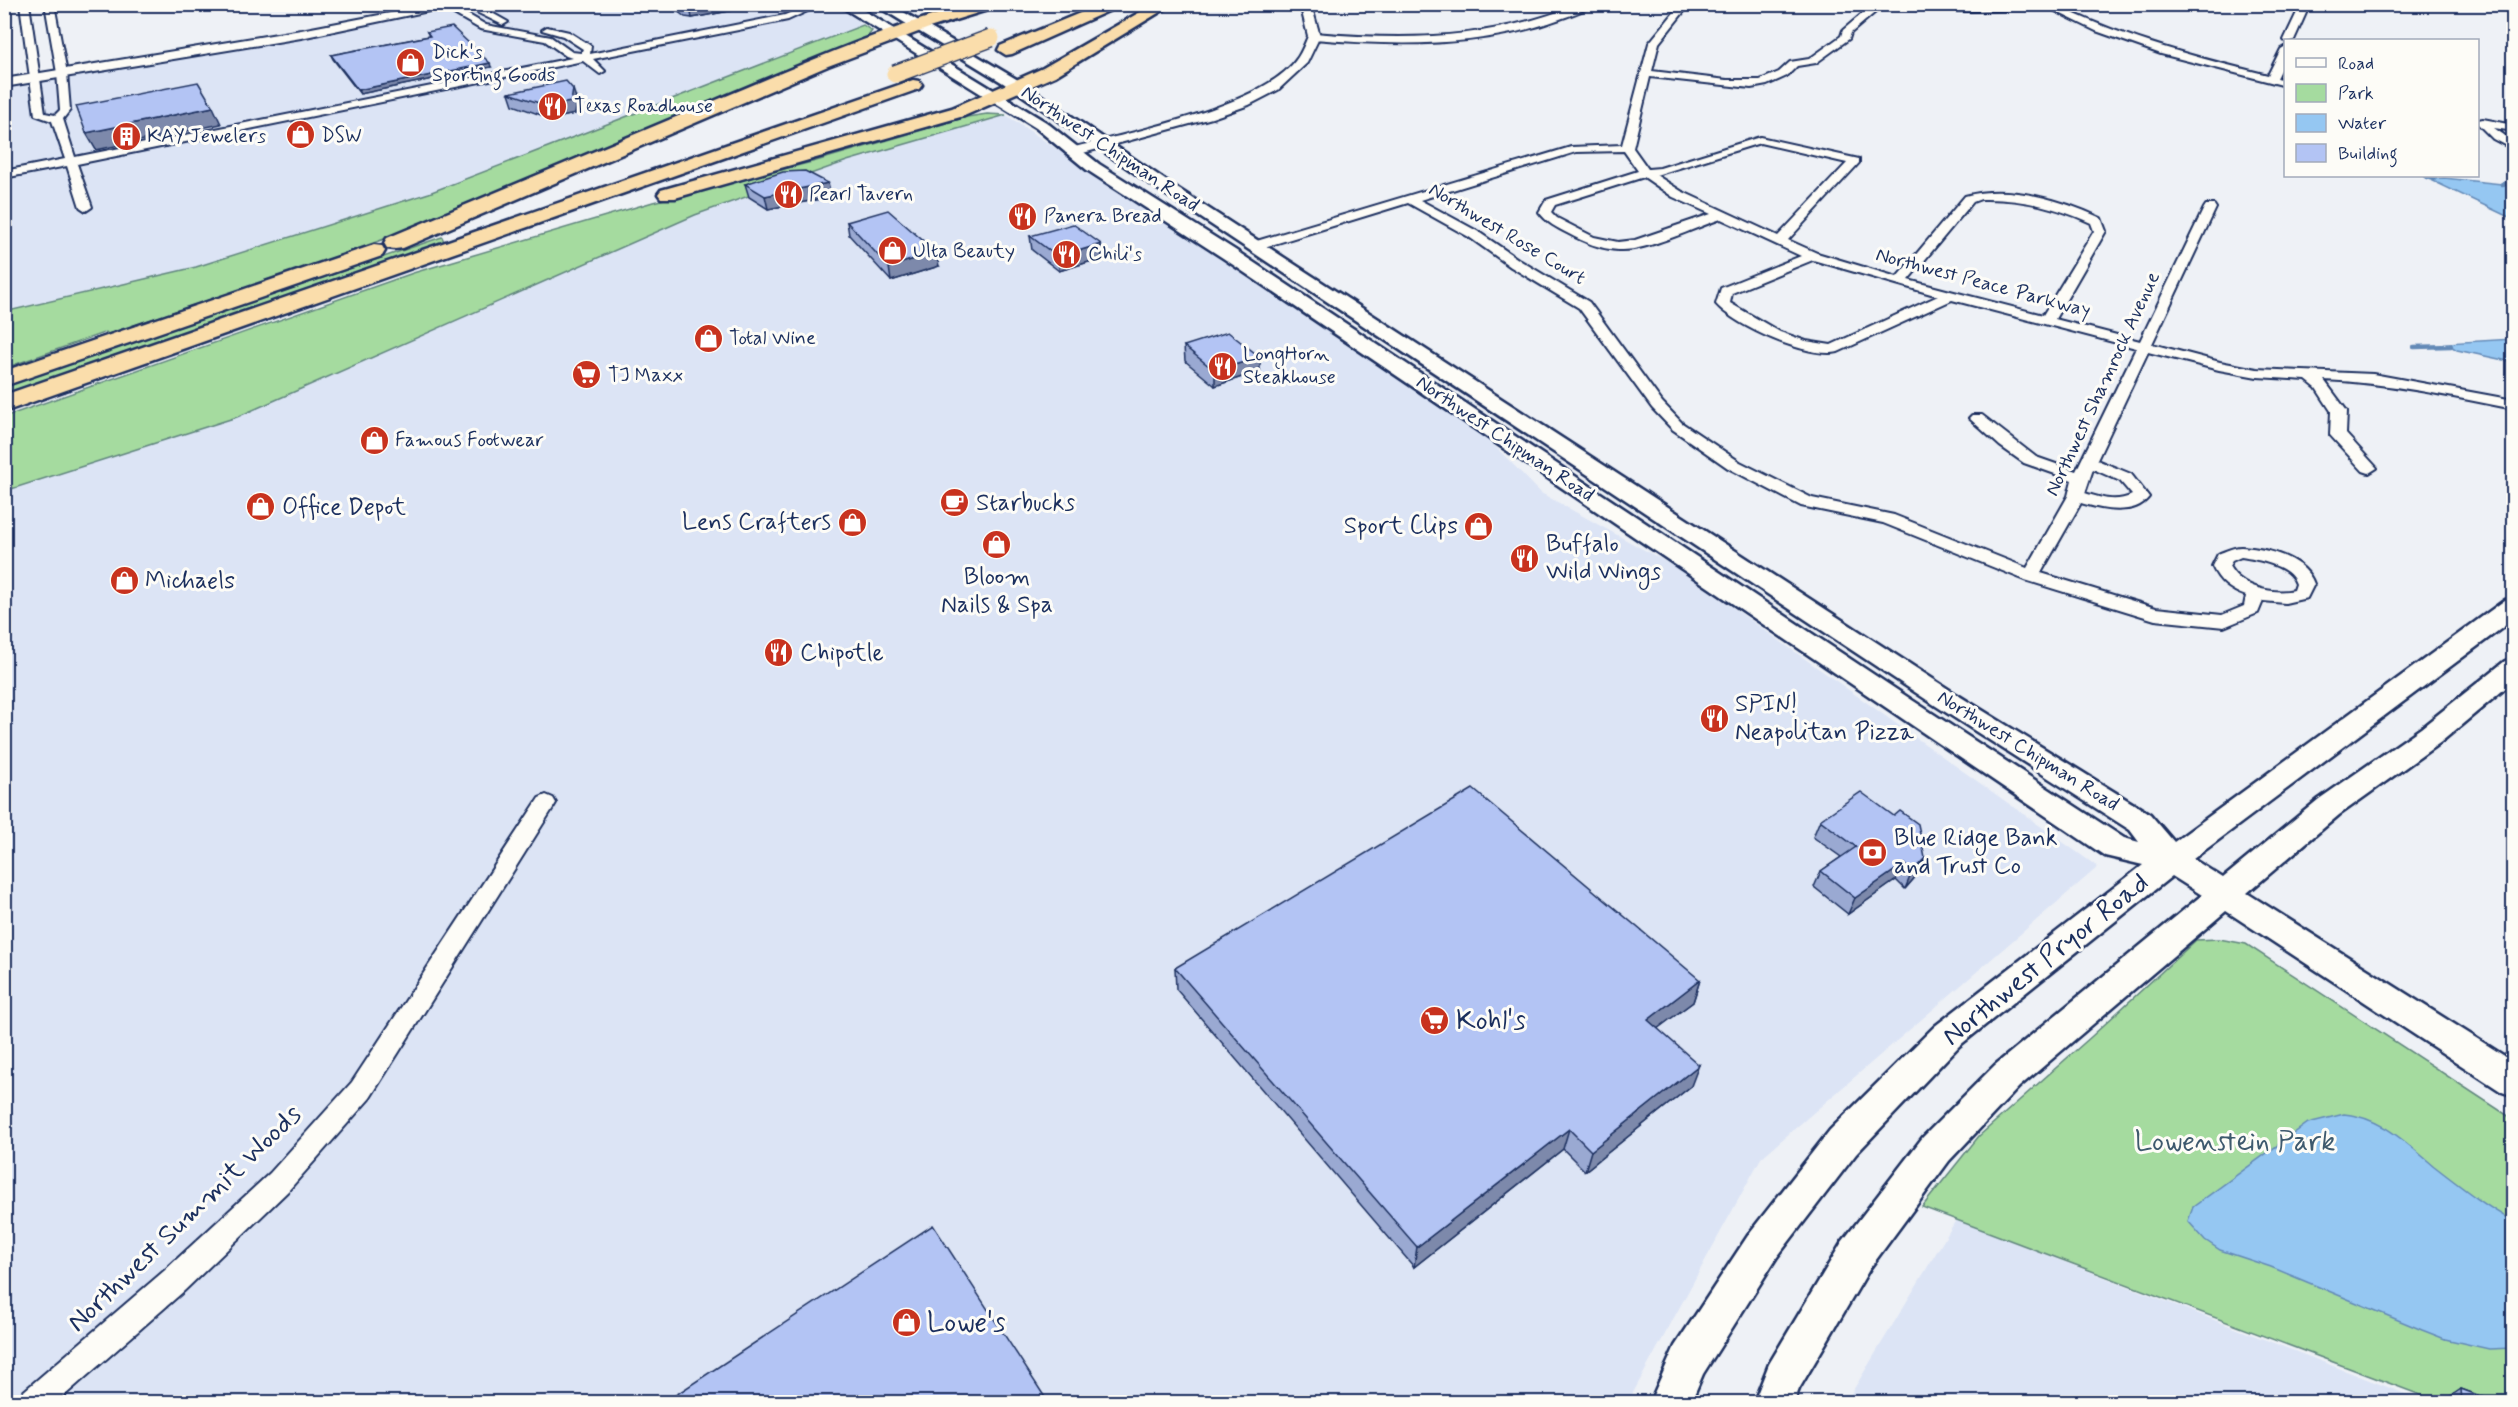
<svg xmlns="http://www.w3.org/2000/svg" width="2518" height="1407" viewBox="0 0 2518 1407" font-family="Mynerve,sans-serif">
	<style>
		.built { fill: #dce4f5 }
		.green { fill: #a5db9f; stroke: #60857e; stroke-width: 1.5 }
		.water { fill: #95c7f2; stroke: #648ab7; stroke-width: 1.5 }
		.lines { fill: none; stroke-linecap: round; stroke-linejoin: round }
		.stream { stroke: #648ab7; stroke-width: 4.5 }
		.minor-casing { stroke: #1b2f5e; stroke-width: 4 }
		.tertiary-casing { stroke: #1b2f5e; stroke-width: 4 }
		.secondary-casing { stroke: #1b2f5e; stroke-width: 5 }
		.motorway-casing { stroke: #1b2f5e; stroke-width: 5 }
		.minor { fill: #fdfcf7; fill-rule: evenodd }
		.tertiary { fill: #fdfcf7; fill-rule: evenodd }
		.secondary { fill: #fdfcf7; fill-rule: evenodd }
		.motorway { fill: #faddab; fill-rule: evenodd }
		.motorway-bridge-casing { stroke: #1b2f5e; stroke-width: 20; stroke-linecap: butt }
		.motorway-bridge { stroke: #faddab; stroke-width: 17 }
		.wall { fill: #9aa9d2; stroke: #1b2f5e; stroke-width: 1.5 }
		.shaded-wall { fill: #7d89ab; stroke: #1b2f5e; stroke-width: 1.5 }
		.building { fill: #b3c4f4; stroke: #1b2f5e; stroke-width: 1.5 }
		.labels { text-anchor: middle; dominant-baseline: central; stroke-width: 6; stroke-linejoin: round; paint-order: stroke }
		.far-poi-label { font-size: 20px; fill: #1b2f5e; stroke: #fdfcf7; text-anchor: start }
		.far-street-label { font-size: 20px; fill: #1b2f5e; stroke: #fdfcf7 }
		.poi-label { font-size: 24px; fill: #1b2f5e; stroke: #fdfcf7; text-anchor: start }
		.near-street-label { font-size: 28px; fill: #1b2f5e; stroke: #fdfcf7 }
		.near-poi-label { font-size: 28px; fill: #1b2f5e; stroke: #fdfcf7; text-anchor: start }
		.near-park-label { font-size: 28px; fill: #3e5a6e; stroke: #fdfcf7 }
	</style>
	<rect width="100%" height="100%" fill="#eef1f6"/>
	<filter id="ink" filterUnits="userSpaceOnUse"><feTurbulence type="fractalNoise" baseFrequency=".0167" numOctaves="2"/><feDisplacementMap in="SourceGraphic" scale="12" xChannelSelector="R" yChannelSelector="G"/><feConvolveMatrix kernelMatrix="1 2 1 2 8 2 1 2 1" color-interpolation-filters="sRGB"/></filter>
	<g filter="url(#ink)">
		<g class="built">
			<polygon points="477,5 838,5 863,25 429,193 196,267 5,312 5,87 310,36"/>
			<polygon points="1006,115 1487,438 1541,493 1677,568 2098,867 1761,1158 1628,1402 5,1402 4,491 237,417 695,215 847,161"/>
			<polygon points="1956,1220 2426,1402 1846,1402"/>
		</g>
		<g class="green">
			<polygon points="863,25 872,31 865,40 436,220 316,264 108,334 106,332 5,368 4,312 196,267 429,193"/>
			<polygon points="987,114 1006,115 847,161 695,215 237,417 5,491 4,417 413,273 653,202 816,161 967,117"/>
			<polygon points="442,237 445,243 5,397 4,387"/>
			<polygon points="2219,939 2246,944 2513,1119 2513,1402 2439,1402 1922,1207 1979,1136 2092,1036 2196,940"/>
		</g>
		<g class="water">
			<polygon points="2444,178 2502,184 2513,188 2513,219 2433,181 2434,179"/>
			<polygon points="2513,339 2513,362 2457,350 2446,343"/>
			<path d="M2344,1114C2381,1117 2406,1143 2434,1166C2460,1186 2485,1206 2513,1221V1348L2489,1349L2445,1339L2422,1330L2271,1267L2220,1250L2205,1240L2188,1221L2193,1207L2308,1123Z"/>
		</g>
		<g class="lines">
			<g class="stream">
				<polyline points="2425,176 2434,179"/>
				<polyline points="2502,184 2514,183"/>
				<polyline points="2414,347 2451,346"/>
			</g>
			<defs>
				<g id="minor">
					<polygon points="20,4 29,4 45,113 55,115 60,110 57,73 45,4 54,4 67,73 70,110 63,119 75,157 572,58 566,56 545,41 480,29 454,14 452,12 456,4 476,4 508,22 503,25 464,6 462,11 486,25 551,37 572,52 581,53 583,49 563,36 542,30 547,27 569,32 591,46 590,54 785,15 810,4 823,4 788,20 593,59 605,71 600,74 583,61 77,164 92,207 86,211 80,207 67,166 4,178 4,171 65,159 52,121 35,115"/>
					<path d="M1580,4H1594C1585,11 1571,15 1560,19C1482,48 1396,46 1314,39L1309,36L1314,33C1410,41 1489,40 1580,4Z"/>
					<path d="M1681,4H1690L1659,43L1652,71L1727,80H1760L1779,72L1790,62L1809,59L1841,36L1843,30L1869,8L1845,4H2098L2064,9C2130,40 2198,58 2268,75L2281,49L2286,46V60L2277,78L2286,80V86L2161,54L2096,31L2051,9L1972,11L1879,9L1851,33L1849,39L1816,63L1797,66L1787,76L1767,85L1751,88L1650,77L1633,148L1648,169L1660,168L1760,137L1859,159V163L1788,240L1817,253L1897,277L1965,196C2008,184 2062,200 2101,218L2106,231L2055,319L2140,341L2204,208L2206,205H2214L2216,208L2152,344L2220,362L2257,369L2373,374L2514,400V409C2450,396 2389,383 2324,380L2347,411L2346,434L2377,468L2369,473L2363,471L2330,435L2331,411L2316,388L2306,380L2257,377L2219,370L2148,352L2097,460L2131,474L2149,497C2134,517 2101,509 2081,503L2041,573L2156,608L2222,615L2244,606L2246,596C2230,590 2219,582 2212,566L2218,554C2226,551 2233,547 2241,547C2267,548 2305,558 2314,584L2307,598L2285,603L2263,601L2258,613L2224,627L2155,620L2025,580L1883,523L1801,506L1728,468L1672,429L1652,408L1579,308L1511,267L1469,237L1408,203L1258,249H1250L1248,246L1250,243L1571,147L1622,145L1649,43ZM1760,143L1847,163L1778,236L1681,191L1656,175ZM1624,151L1638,171L1546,200L1539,212C1547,223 1557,228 1569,234C1584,242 1600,249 1618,250C1645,252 1694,228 1721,219L1801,256L1721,288L1716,304C1735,326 1809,359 1838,352L1952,300L2136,348L2076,471L2036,457L1982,415H1972L1969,418L2000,446L2024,463L2072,480L2068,496L2027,568L1894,515L1812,498L1740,462L1682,423L1662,402L1589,302L1521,261L1477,231L1420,200L1576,152ZM1644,177L1673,197L1711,214L1635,240L1618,242L1594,237L1557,218L1551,212L1555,205ZM1981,199C2019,198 2057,207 2091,223L2094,231L2043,315L1908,280L1973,202ZM1813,260L1938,296L1831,345L1806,341L1780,332L1730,303L1732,293ZM2093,469L2120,481L2132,495C2116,503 2101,498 2085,493ZM2241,557C2259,560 2290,565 2296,584L2294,590C2272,595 2240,587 2229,566L2232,561Z"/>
					<polygon points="2301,4 2310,4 2294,40 2286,42 2284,40"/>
					<polygon points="2483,119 2514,125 2514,131 2494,128 2514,142 2514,150 2493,139 2478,124 2478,120"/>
					<polygon points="546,795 553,798 556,803 553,808 370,1098 288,1191 184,1291 57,1402 20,1402 24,1391 164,1271 270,1173 352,1082 539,798"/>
				</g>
				<g id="tertiary">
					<polygon points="437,4 462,4 301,38 4,87 4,79 301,30"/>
					<path d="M1300,4H1311L1320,36L1307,63L1278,90L1249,105L1212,118L1072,156L1065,152L1067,149C1124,134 1267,106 1298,57C1302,51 1305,43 1308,36Z"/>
				</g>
				<polygon id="secondary" points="837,4 853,4 1046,122 1099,164 1235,250 1912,700 2124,838 2139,842 2130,830 1936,706 1162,192 1013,89 874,4 890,4 1023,83 1174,186 1956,694 2150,814 2174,842 2505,600 2514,598 2514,619 2193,859 2223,878 2319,799 2421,728 2505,661 2514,658 2514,681 2441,742 2339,815 2247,893 2514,1062 2514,1096 2502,1092 2226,911 2019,1087 1949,1161 1870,1268 1799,1389 1794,1402 1754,1402 1769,1364 1842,1242 1923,1137 1995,1065 2202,895 2172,876 1959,1046 1856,1154 1777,1257 1703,1374 1691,1402 1650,1402 1675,1346 1751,1231 1830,1130 1935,1026 2143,865 2105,856 1223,258 1087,170 1036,128"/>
				<g id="motorway">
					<path d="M972,4H999L997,7L929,28L828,66L403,248L395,249L387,248L384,243L387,238C496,192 605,147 714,101C799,66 883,28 972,4Z"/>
					<polygon points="1102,4 1124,4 1012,54 1006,55 998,50 1000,46"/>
					<polygon points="1154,4 1173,4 1055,76 964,116 675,198 661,198 658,194 661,190 952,108 1043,68"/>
					<polygon points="913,80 919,81 922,85 919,89 4,412 4,395"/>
					<polygon points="374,245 382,246 385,251 382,256 4,386 4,371"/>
				</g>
			</defs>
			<use href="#minor" class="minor-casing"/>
			<use href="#tertiary" class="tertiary-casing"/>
			<use href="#secondary" class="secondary-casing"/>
			<use href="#motorway" class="motorway-casing"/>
			<use href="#minor" class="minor"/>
			<use href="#tertiary" class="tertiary"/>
			<use href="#secondary" class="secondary"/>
			<use href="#motorway" class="motorway"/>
			<defs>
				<polyline id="motorway-bridge" points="895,74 991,38"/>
			</defs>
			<use href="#motorway-bridge" class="motorway-bridge-casing"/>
			<use href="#motorway-bridge" class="motorway-bridge"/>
		</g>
		<g class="wall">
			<polygon points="668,4 739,4 740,9 692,18 685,17"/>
			<polygon points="427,32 491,67 360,94 333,59 331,55 429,36"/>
			<polygon points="509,93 577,101 575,114 552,119 513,105"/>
			<polygon points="745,184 831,197 768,209 749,197"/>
			<polygon points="847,222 939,266 891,281 849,235"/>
			<polygon points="1030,236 1101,244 1102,258 1059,271 1032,250"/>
			<polygon points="1184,346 1260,371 1215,386 1185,361"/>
			<polygon points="1820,820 1925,858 1917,875 1905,889 1896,880 1848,914 1814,887 1821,871 1841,857 1813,837"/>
			<polygon points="1175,968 1700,980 1693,1002 1657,1028 1691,1086 1585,1171 1563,1149 1414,1267 1176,989"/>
			<polygon points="2461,1389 2496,1402 2442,1402"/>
		</g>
		<g class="shaded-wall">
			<polygon points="702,4 739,4 740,9 692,18 690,7"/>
			<polygon points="490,63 491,67 360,94 358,90"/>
			<polygon points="573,89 577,101 575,114 552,119 548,106"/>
			<polygon points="213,107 221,124 96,150 86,133"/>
			<polygon points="828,183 831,197 768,209 765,196"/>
			<polygon points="1101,244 1102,258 1059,271 1058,257"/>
			<polygon points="936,252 939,266 891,281 889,267"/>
			<polygon points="1260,357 1260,371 1215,386 1215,371"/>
			<polygon points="1925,858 1917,875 1905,889 1912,872"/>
			<polygon points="1904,864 1896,880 1848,914 1855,898"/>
			<polygon points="1700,980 1693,1002 1641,1041 1648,1020"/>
			<polygon points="1699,1065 1691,1086 1585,1171 1591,1151"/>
			<polygon points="1569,1129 1563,1149 1414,1267 1417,1247"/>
		</g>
		<g class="building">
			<polygon points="680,4 702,4 690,7 682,6"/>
			<polygon points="452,27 490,63 358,90 331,55 430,36 427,32"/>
			<polygon points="566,81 573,89 571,102 548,106 509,93"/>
			<polygon points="198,82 213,107 86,133 76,106"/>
			<polygon points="805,171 828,183 765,196 745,184 783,172"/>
			<polygon points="888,210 936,252 889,267 847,222"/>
			<polygon points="1073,224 1101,244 1058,257 1030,236"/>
			<polygon points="1228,332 1260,357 1215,371 1184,346"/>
			<polygon points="1473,789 1700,980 1648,1020 1699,1065 1591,1151 1569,1129 1417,1247 1175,968"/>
			<polygon points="1861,792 1894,816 1900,811 1918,824 1925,858 1912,872 1904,864 1855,898 1821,871 1856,847 1820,820"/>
			<polygon points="933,1225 1048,1402 665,1402"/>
			<polygon points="2461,1389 2496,1402 2462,1402"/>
		</g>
	</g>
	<defs>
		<symbol id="shop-disc" viewBox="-11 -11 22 22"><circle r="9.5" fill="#c8321e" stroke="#fdfcf7"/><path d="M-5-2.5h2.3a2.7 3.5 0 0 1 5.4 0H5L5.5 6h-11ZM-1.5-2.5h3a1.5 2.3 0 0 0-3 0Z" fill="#fff"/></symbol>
		<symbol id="restaurant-disc" viewBox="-11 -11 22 22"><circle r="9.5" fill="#c8321e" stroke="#fdfcf7"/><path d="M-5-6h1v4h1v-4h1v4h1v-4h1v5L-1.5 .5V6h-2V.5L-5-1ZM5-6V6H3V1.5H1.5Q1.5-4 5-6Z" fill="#fff"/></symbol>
		<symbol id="building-disc" viewBox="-11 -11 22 22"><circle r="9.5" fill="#c8321e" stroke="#fdfcf7"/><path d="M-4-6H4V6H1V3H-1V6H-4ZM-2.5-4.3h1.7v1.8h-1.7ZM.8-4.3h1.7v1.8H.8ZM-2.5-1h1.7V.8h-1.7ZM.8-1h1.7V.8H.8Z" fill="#fff"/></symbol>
		<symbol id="supermarket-disc" viewBox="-11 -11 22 22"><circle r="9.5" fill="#c8321e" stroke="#fdfcf7"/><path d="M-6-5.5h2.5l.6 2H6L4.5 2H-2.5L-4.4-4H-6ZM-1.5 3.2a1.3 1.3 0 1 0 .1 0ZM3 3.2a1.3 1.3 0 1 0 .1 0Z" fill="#fff"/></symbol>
		<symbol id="cafe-disc" viewBox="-11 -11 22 22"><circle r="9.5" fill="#c8321e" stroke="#fdfcf7"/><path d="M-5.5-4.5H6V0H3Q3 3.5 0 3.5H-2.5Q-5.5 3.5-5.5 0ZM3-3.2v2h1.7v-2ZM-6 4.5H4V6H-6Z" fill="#fff"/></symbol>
		<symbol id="bank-disc" viewBox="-11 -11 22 22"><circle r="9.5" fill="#c8321e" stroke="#fdfcf7"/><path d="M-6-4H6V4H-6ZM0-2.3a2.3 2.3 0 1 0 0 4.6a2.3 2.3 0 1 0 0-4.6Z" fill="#fff"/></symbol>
	</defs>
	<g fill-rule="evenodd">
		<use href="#shop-disc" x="394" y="46" width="33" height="33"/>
		<use href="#restaurant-disc" x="536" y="90" width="33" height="33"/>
		<use href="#shop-disc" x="284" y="118" width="33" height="33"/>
		<use href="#building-disc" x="110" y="120" width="33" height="33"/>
		<use href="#restaurant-disc" x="772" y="178" width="33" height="33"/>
		<use href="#restaurant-disc" x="1006" y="200" width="33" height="33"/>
		<use href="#shop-disc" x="876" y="234" width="33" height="33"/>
		<use href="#restaurant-disc" x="1050" y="238" width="33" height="33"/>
		<use href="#shop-disc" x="692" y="322" width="33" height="33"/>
		<use href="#restaurant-disc" x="1206" y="350" width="33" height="33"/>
		<use href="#supermarket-disc" x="570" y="358" width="33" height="33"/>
		<use href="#shop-disc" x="358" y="424" width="33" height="33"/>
		<use href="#cafe-disc" x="938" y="486" width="33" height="33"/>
		<use href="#shop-disc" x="244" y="490" width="33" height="33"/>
		<use href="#shop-disc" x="836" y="506" width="33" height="33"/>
		<use href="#shop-disc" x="1462" y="510" width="33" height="33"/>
		<use href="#shop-disc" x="980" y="528" width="33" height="33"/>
		<use href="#restaurant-disc" x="1508" y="542" width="33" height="33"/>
		<use href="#shop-disc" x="108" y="564" width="33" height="33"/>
		<use href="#restaurant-disc" x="762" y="636" width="33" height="33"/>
		<use href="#restaurant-disc" x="1698" y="702" width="33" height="33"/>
		<use href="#bank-disc" x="1856" y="836" width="33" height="33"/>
		<use href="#supermarket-disc" x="1418" y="1004" width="33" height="33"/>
		<use href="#shop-disc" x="890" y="1306" width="33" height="33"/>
	</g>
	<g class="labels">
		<g class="far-poi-label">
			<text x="432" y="52">Dick's<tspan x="432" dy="23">Sporting Goods</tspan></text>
			<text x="574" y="106">Texas Roadhouse</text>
			<text x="321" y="135">DSW</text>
			<text x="147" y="136">KAY Jewelers</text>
			<text x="809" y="194">Pearl Tavern</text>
			<text x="1044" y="216">Panera Bread</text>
			<text x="913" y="251">Ulta Beauty</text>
			<text x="1088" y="254">Chili's</text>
			<text x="729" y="338">Total Wine</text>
			<text x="1243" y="354">LongHorn<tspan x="1243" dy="23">Steakhouse</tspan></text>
			<text x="608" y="375">TJ Maxx</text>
			<text x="395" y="440">Famous Footwear</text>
		</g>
		<g class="far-street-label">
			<text transform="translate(1110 149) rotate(34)">Northwest Chipman Road</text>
			<text transform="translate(1507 234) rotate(31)">Northwest Rose Court</text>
			<text transform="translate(1983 283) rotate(15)">Northwest Peace Parkway</text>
			<text transform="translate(2103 384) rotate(-65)">Northwest Shamrock Avenue</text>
			<text transform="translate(1505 439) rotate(34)">Northwest Chipman Road</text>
			<text transform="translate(2028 751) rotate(32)">Northwest Chipman Road</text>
		</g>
		<g class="poi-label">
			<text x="976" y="503">Starbucks</text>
			<text x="282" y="507">Office Depot</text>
			<text x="831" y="522" text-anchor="end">Lens Crafters</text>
			<text x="1458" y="526" text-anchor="end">Sport Clips</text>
			<text x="1546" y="544">Buffalo<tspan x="1546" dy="28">Wild Wings</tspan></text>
			<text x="997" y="577" text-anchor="middle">Bloom<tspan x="997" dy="28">Nails &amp; Spa</tspan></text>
			<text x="145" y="581">Michaels</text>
			<text x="800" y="653">Chipotle</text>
			<text x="1735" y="704">SPIN!<tspan x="1735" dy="28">Neapolitan Pizza</tspan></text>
			<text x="1894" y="838">Blue Ridge Bank<tspan x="1894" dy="28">and Trust Co</tspan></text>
		</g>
		<g class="near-street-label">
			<text transform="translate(2046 960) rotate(-39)">Northwest Pryor Road</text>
			<text transform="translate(185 1219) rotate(-44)">Northwest Summit Woods</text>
		</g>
		<g class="near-poi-label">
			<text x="1456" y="1021">Kohl's</text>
			<text x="927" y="1323">Lowe's</text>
		</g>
		<g class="near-park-label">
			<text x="2235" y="1142">Lowenstein Park</text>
		</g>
	</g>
	<rect width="2518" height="1407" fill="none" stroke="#fdfcf7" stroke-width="24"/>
	<rect x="12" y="12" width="2494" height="1383" fill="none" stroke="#1b2f5e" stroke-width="2" filter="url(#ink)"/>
	<rect x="2284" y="39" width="195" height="138" fill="#fdfcf7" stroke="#a3aaba" stroke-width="1.5"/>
	<rect x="2296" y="58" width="30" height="9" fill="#fdfcf7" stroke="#a3aaba" stroke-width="1.5"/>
	<text x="2338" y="69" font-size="18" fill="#1b2f5e">Road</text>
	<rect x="2296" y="84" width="30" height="18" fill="#a5db9f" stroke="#a3aaba" stroke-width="1.5"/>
	<text x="2338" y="99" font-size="18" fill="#1b2f5e">Park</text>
	<rect x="2296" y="114" width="30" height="18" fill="#95c7f2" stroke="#a3aaba" stroke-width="1.5"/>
	<text x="2338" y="129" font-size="18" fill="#1b2f5e">Water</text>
	<rect x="2296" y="144" width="30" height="18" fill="#b3c4f4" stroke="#a3aaba" stroke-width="1.5"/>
	<text x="2338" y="159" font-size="18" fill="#1b2f5e">Building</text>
</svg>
